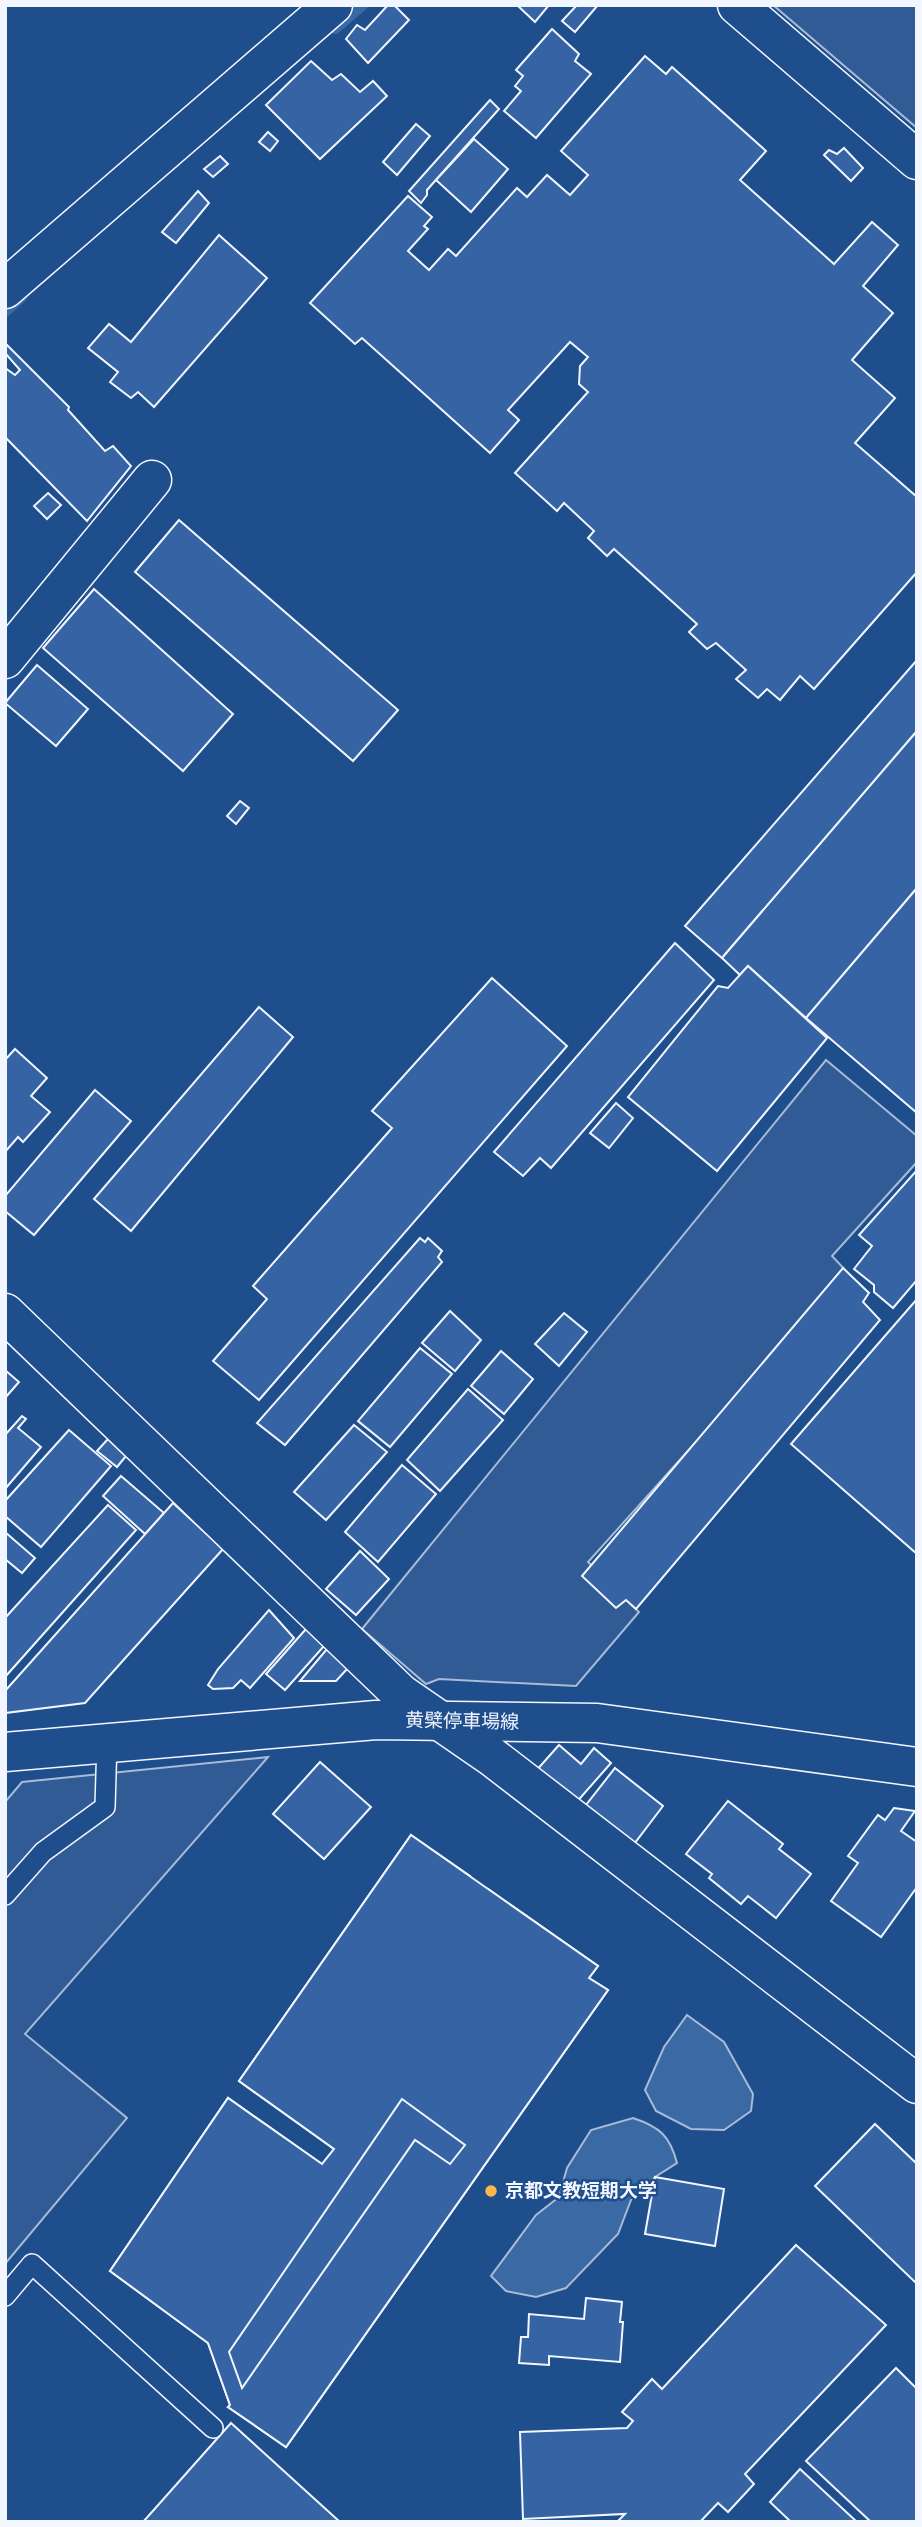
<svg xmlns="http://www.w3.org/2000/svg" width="922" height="2527" viewBox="0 0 922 2527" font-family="'Alegreya Sans','Noto Sans JP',sans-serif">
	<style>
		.parking { fill: #305b95; stroke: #a8bbd7; stroke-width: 2 }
		.water { fill: #3b69a3; stroke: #a8bbd7; stroke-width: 2 }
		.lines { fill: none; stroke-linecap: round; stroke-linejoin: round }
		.stream { stroke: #3b69a3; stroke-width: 12 }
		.building { fill: #3563a3; stroke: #f2f6ff; stroke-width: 2; fill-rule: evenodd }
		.lane-casing { stroke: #f2f6ff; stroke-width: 22 }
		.street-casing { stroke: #f2f6ff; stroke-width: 41 }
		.secondary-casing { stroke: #f2f6ff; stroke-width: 41 }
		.lane { stroke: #1f4e8c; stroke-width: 19 }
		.street { stroke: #1f4e8c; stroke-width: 38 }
		.secondary { stroke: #1f4e8c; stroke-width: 38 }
		.poi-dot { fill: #ffb74d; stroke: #1f4e8c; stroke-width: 2.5 }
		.labels { text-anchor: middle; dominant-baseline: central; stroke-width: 5; stroke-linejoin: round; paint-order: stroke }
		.street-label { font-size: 19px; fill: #f2f6ff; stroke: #1f4e8c }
		.poi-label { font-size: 19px; font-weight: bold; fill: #f2f6ff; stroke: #1f4e8c; text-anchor: start }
	</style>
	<rect width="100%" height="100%" fill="#1f4e8c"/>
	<g class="parking">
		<polygon points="773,5 917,5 917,128"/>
		<polygon points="826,1060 917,1136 917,1162 832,1256 848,1273 588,1562 639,1612 576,1686 439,1679 426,1684 362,1629"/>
		<polygon points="268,1757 25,2034 127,2118 5,2264 5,1802 22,1782"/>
	</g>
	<g class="water">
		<polygon points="687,2015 724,2042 753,2094 751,2111 724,2130 691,2129 656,2111 645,2090 664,2047"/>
		<path d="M633,2118C660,2127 670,2136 677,2163L655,2177L631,2200L618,2234L566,2288L536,2297L506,2291L491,2276L536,2215L559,2197L567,2168L591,2130Z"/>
	</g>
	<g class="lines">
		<g class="stream">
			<polyline points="335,28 362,5"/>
			<polyline points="5,311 21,297"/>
		</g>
	</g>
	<g class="building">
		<polygon points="388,5 394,5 409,20 368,63 346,39 357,25 365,30"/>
		<polygon points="517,5 549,5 535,22"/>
		<polygon points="577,5 598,5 575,32 562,21"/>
		<polygon points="552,29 579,54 575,61 591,74 536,138 504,111 521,91 515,86 523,76 516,70"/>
		<polygon points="645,56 666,74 672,67 766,151 740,180 834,264 872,222 898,245 863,286 893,313 852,360 895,398 855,443 917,497 917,572 814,689 800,676 780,700 767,689 758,698 736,679 746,670 716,643 707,649 689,632 697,624 614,549 607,556 588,538 594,531 564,503 557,511 515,473 588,392 579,384 580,366 588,357 570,342 508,410 519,420 490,453 362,338 355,344 310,303 408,196 432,217 424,226 428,229 408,251 429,270 448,249 456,256 517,188 527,197 547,175 570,195 588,175 561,151"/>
		<polygon points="311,61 332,80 341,74 360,92 373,81 387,96 320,159 266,105"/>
		<polygon points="490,100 499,109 427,190 427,195 421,203 409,191"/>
		<polygon points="416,124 430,136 397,175 383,162"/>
		<polygon points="268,132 278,141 270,151 259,142"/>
		<polygon points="474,139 508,169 471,212 436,180"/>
		<polygon points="844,148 863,168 851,181 824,155 829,150 837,154"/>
		<polygon points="220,156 228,164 213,177 204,169"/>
		<polygon points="198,191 209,203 176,243 162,232"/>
		<polygon points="219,235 267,278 154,407 138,392 131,398 110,382 118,372 88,348 109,324 131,342"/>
		<polygon points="6,344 69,407 68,410 105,451 113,446 131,466 87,521 5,437 5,368 15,375 20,370 5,353"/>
		<polygon points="48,493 61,505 47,519 34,506"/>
		<polygon points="179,520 398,710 353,761 135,572"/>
		<polygon points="94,589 233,714 183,771 43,648"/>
		<polygon points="917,660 917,731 722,958 685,926"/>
		<polygon points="37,665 88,709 56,746 5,703"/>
		<polygon points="917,731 917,888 806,1018 748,966 740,975 722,958"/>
		<polygon points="240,801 249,808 236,824 227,816"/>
		<polygon points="917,888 917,1113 806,1018"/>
		<polygon points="675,943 714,980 551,1168 540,1158 523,1176 494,1152"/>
		<polygon points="748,966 827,1038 717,1171 628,1097 718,986 728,988"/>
		<polygon points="492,978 567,1046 259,1400 213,1361 267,1299 253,1286 392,1128 372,1111"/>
		<polygon points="259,1007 293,1037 131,1231 94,1199"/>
		<polygon points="15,1049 47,1078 31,1096 50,1112 23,1142 18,1137 5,1152 5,1060"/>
		<polygon points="95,1090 131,1121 34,1235 5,1211 5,1196"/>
		<polygon points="616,1103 633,1118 609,1148 590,1133"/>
		<polygon points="917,1170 917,1280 893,1308 874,1292 874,1285 854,1269 872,1246 859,1235"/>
		<polygon points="420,1238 425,1242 428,1238 442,1251 438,1257 442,1262 285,1445 257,1423"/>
		<polygon points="843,1268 869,1293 863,1302 880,1320 636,1609 626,1600 616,1608 582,1576"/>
		<polygon points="917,1299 917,1554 791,1444"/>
		<polygon points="450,1311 481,1340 455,1371 422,1343"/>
		<polygon points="564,1313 587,1332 559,1366 535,1344"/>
		<polygon points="420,1348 452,1374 390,1447 358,1421"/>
		<polygon points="501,1351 533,1379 504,1414 471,1386"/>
		<polygon points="5,1370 19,1382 5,1398"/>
		<polygon points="468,1389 503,1420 440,1491 407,1460"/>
		<polygon points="22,1416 26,1419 18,1428 41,1447 5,1489 5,1435"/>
		<polygon points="354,1425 387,1452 326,1520 294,1492"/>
		<polygon points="69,1430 111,1466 41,1547 5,1516 5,1501"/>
		<polygon points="108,1439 126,1456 117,1467 97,1451"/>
		<polygon points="402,1465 436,1494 378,1562 345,1532"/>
		<polygon points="121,1476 164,1513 145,1534 103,1496"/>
		<polygon points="173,1503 223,1549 85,1703 5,1713 5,1691"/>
		<polygon points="108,1505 136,1530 5,1677 5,1618"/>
		<polygon points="5,1532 35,1558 22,1573 5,1559"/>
		<polygon points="360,1551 389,1579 356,1615 326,1589"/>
		<polygon points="269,1610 294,1638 250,1688 241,1680 233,1688 213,1689 208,1685 218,1669"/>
		<polygon points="306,1629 324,1646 285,1690 266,1674"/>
		<polygon points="327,1649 348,1668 336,1681 300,1681"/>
		<polygon points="559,1745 581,1764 594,1748 611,1763 574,1805 535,1772"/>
		<polygon points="320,1762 371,1807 324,1859 273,1814"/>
		<polygon points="615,1768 663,1806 631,1848 582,1810"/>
		<polygon points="728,1801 783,1844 779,1849 811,1874 776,1918 748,1896 741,1904 709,1878 712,1874 686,1854"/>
		<polygon points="894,1808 915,1811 901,1831 917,1842 917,1887 881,1937 831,1901 858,1863 848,1856 878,1815 885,1820"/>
		<polygon points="411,1835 470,1876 381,2003 411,2024 450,1968 439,1960 488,1889 598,1966 589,1978 608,1990 286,2447 228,2407 230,2405 208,2343 110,2271 228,2098 322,2164 334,2149 239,2081"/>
		<path d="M411,1835L598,1966L589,1978L608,1990L286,2447L228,2407L230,2405L208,2343L110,2271L228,2098L322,2164L334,2149L239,2081ZM402,2099L465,2145L450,2164L415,2140L242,2388L229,2352Z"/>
		<polygon points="875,2124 917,2164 917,2284 815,2186"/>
		<polygon points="655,2177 724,2189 715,2246 645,2234"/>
		<polygon points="796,2245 886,2325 745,2474 754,2484 728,2512 718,2503 700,2522 617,2522 625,2514 523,2519 520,2432 627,2428 633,2421 622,2412 652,2379 662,2389"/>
		<polygon points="586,2298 622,2302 620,2322 623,2322 620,2362 549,2356 549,2365 519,2363 521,2337 528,2337 529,2314 584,2319"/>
		<polygon points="896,2368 917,2389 917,2522 871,2522 806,2461"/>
		<polygon points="231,2423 340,2522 143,2522"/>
		<polygon points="800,2469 857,2522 791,2522 770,2502"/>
	</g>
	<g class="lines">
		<defs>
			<g id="lane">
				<polyline points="5,1895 43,1852 105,1807 107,1741"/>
				<polyline points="5,2296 32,2264 213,2428"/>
			</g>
			<g id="street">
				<polyline points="737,5 917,160"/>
				<polyline points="5,289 333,5"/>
				<polyline points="5,659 152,480"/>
				<polyline points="5,1313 401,1694 491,1756 917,2084"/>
			</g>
			<polyline id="secondary" points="5,1752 376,1720 597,1723 917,1767"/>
		</defs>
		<use href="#lane" class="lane-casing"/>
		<use href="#street" class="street-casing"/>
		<use href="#secondary" class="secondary-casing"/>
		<use href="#lane" class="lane"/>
		<use href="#street" class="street"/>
		<use href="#secondary" class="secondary"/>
	</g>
	<circle class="poi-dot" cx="491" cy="2191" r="7"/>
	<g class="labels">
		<g class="street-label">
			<text transform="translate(462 1722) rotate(1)">黄檗停車場線</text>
		</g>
		<g class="poi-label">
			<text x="505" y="2191">京都文教短期大学</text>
		</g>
	</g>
	<rect width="922" height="2527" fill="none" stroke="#f2f6ff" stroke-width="14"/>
</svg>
